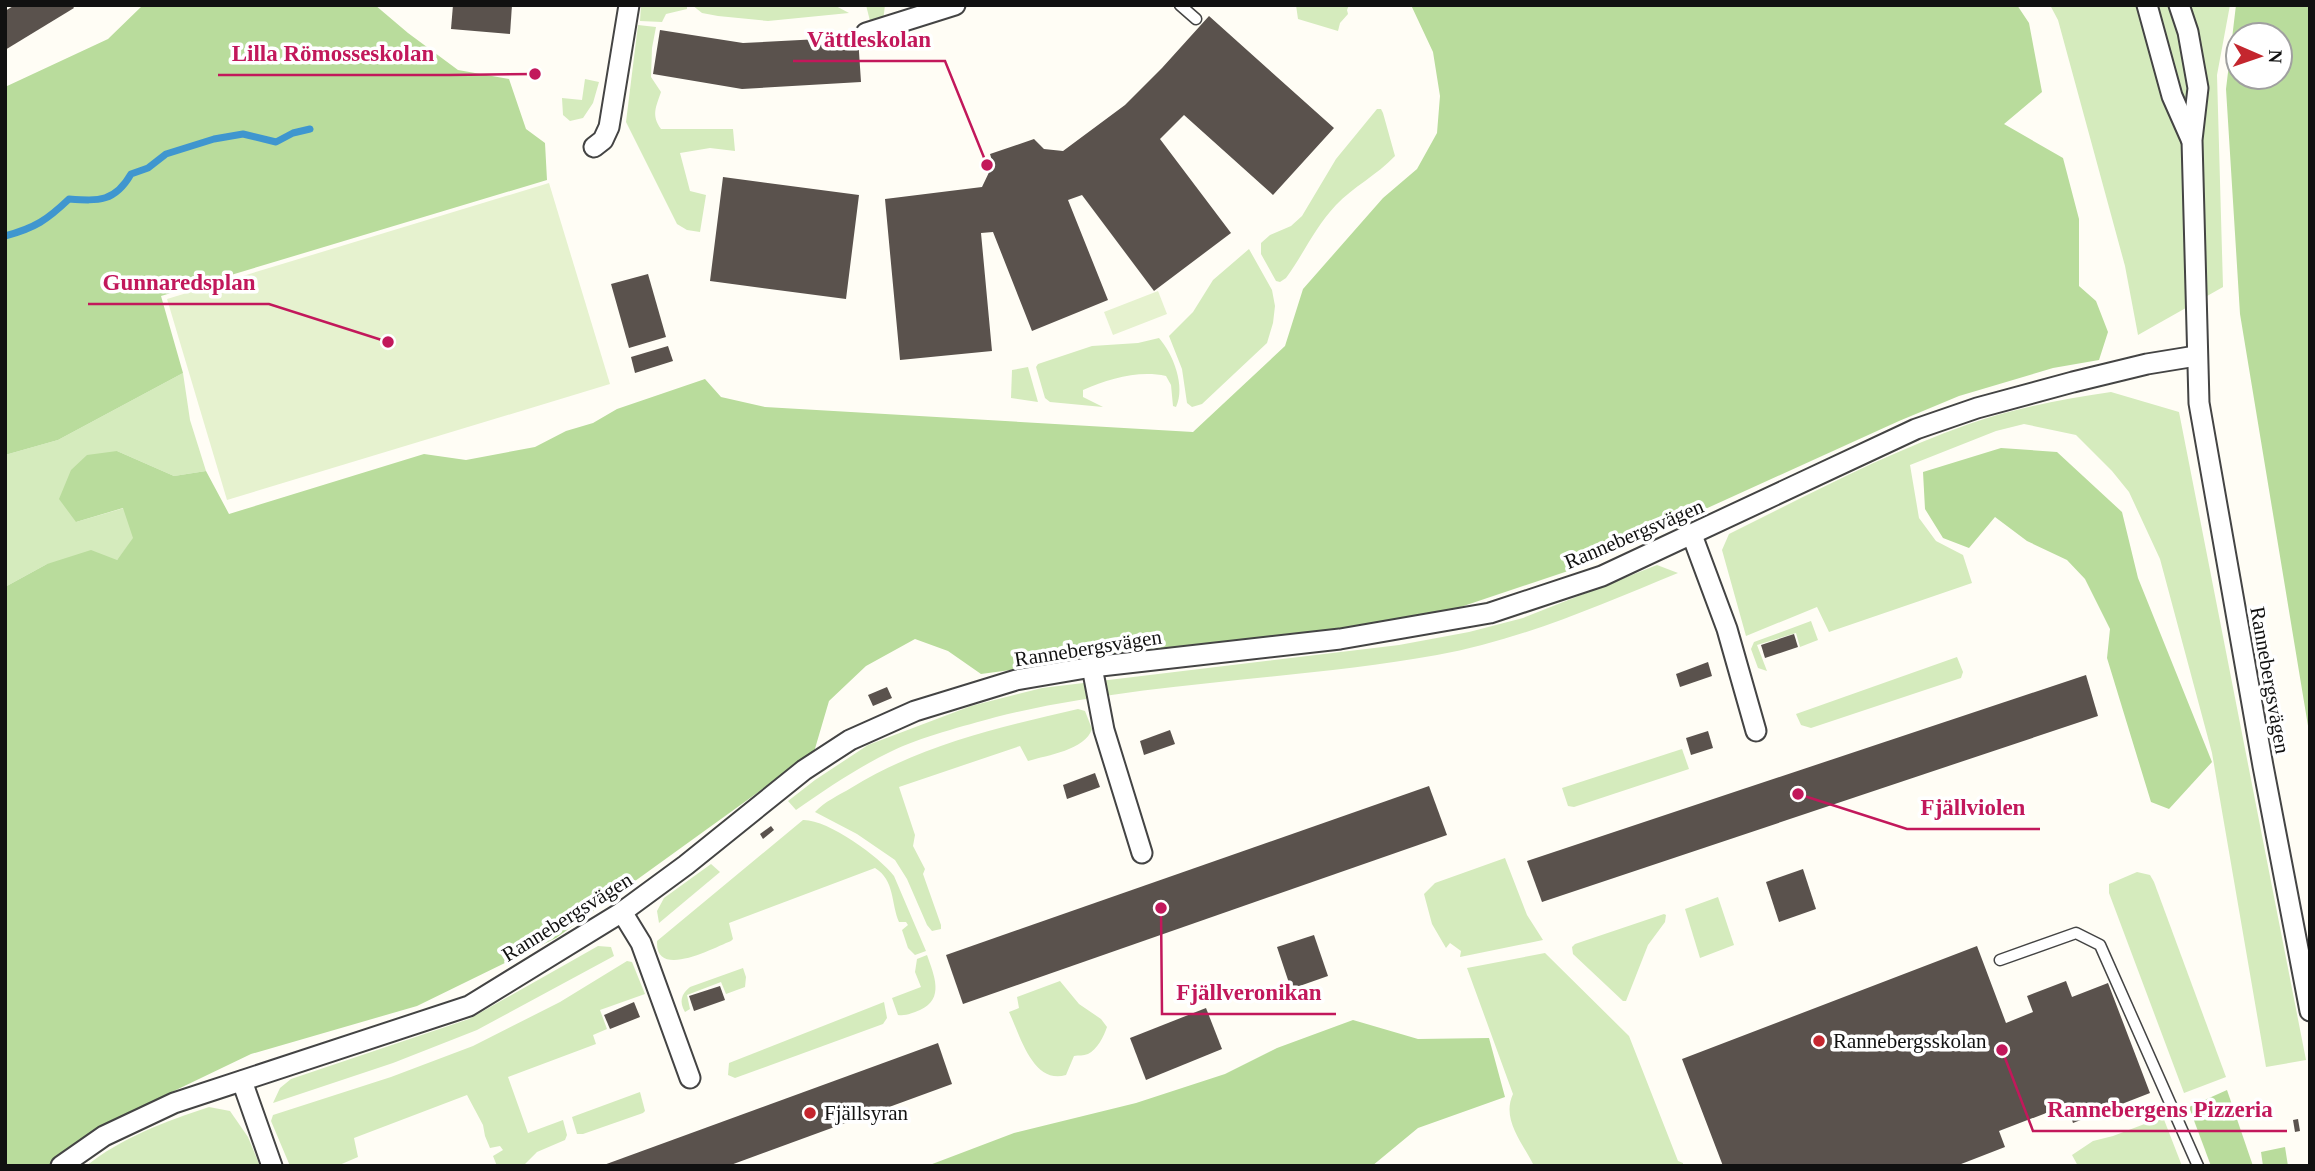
<svg xmlns="http://www.w3.org/2000/svg" width="2315" height="1171" viewBox="0 0 2315 1171" font-family="Georgia,serif">
	<style>
		.green { fill: #d5ebbd }
		.forest { fill: #b9dc9c; fill-rule: evenodd }
		.pitch { fill: #e6f2cf }
		.lines { fill: none; stroke-linecap: round; stroke-linejoin: round }
		.stream { stroke: #3f96cf; stroke-width: 7 }
		.building { fill: #5a524d }
		.lane-casing { stroke: #444; stroke-width: 13 }
		.street-casing { stroke: #444; stroke-width: 23 }
		.lane { stroke: #fff; stroke-width: 10 }
		.street { stroke: #fff; stroke-width: 19 }
		.poi-dot { fill: #c4262e; stroke: #fff; stroke-width: 2.5 }
		.labels { text-anchor: middle; dominant-baseline: central; stroke-width: 7; stroke-linejoin: round; paint-order: stroke }
		.street-label { font-size: 21px; fill: #111; stroke: #fff }
		.poi-label { font-size: 21px; fill: #111; stroke: #fff; text-anchor: start }
		.leader { fill: none; stroke: #c2185b; stroke-width: 2.5 }
		.callout-dot { fill: #c2185b; stroke: #fff; stroke-width: 2.5 }
		.callout-label { font-size: 23px; text-anchor: middle; font-weight: bold; fill: #c2185b; stroke: #fff; stroke-width: 7; stroke-linejoin: round; paint-order: stroke }
	</style>
	<rect width="100%" height="100%" fill="#fffdf5"/>
	<g class="green">
		<polygon points="641,5 687,5 687,9 666,14 662,22 640,21"/>
		<polygon points="692,5 834,5 849,13 768,21 718,16 702,13"/>
		<polygon points="866,5 885,5 883,21 871,25"/>
		<polygon points="1296,5 1349,5 1347,10 1348,14 1340,23 1338,31 1298,19"/>
		<polygon points="2050,5 2230,5 2217,75 2223,287 2138,335 2125,266 2058,20"/>
		<path d="M638,25L656,27L652,48L651,77L661,92C656,107 651,115 661,129H733L735,151L710,148L680,153L690,191L706,195L700,232L687,230L677,224L626,122Z"/>
		<polygon points="585,79 599,82 593,103 583,118 570,121 563,115 562,98 582,100"/>
		<path d="M1377,109H1381L1383,113L1395,156C1377,175 1353,187 1336,205C1315,227 1303,255 1286,278L1280,282L1276,281L1261,254V243L1270,235L1291,226L1302,216L1336,159Z"/>
		<polygon points="1249,249 1272,290 1275,306 1273,323 1267,343 1202,404 1192,407 1187,403 1182,369 1169,336 1193,312 1213,280"/>
		<path d="M1159,338C1173,354 1186,386 1176,407L1173,406L1171,385L1166,376C1138,370 1109,379 1083,390V397L1103,407L1050,402L1045,398L1036,367L1038,364L1092,346L1138,343Z"/>
		<polygon points="1028,367 1038,402 1011,398 1012,370"/>
		<polygon points="183,373 190,420 206,471 174,476 117,451 76,522 124,508 134,538 117,560 47,564 5,587 5,455 58,440"/>
		<path d="M2111,392L2179,412L2306,1060L2266,1067L2212,753L2160,559L2129,492L2112,471L2076,435L2024,424L1996,431L1910,465L1919,518L1936,541L1963,555L1972,583L1829,632L1817,607L1746,636L1722,550L1729,534C1808,495 1886,453 1969,424C2014,408 2064,399 2111,392Z"/>
		<path d="M1657,565L1678,573C1600,605 1521,640 1437,655C1291,681 1141,681 996,717C964,726 920,737 890,752C857,768 826,789 796,810L788,801L815,780L868,745L971,706L1042,688L1399,645L1469,632L1523,618Z"/>
		<polygon points="1811,621 1818,640 1800,647 1796,633 1757,645 1767,671 1758,668 1751,649 1754,642"/>
		<polygon points="1957,657 1963,672 1961,678 1811,728 1801,725 1796,714"/>
		<path d="M1078,709L1085,711L1092,729C1085,750 1048,755 1028,761L1020,746L899,787L915,835L913,846L925,869L923,874L941,925V929L932,931L927,925L907,879L895,860L857,834L815,812C824,802 839,795 851,788C921,745 999,727 1078,709Z"/>
		<polygon points="1682,749 1689,769 1574,807 1568,806 1562,788"/>
		<path d="M803,820C827,819 880,857 894,876L926,951L915,955L908,948L902,930L908,925L906,922H899C891,904 895,880 875,868L729,923L733,939L731,941C713,948 655,980 657,941Z"/>
		<polygon points="1505,858 1527,915 1543,940 1460,957 1461,951 1450,943 1446,948 1432,924 1424,894 1435,883"/>
		<polygon points="711,864 720,872 659,923 657,911 664,898"/>
		<polygon points="2137,872 2150,875 2154,882 2226,1077 2184,1093 2109,893 2109,884"/>
		<polygon points="1718,897 1734,945 1700,958 1685,909"/>
		<polygon points="1664,914 1666,915 1665,922 1648,945 1626,1001 1623,1001 1573,954 1572,947 1575,944"/>
		<polygon points="598,946 611,947 614,956 477,1030 393,1063 273,1103 280,1088 291,1079 469,1019"/>
		<path d="M1545,953L1629,1036L1678,1161L1683,1163V1166H1534C1523,1143 1501,1120 1513,1094L1467,968Z"/>
		<path d="M927,955C934,975 945,999 920,1010C912,1013 907,1016 898,1015L892,998L921,987L915,972L917,959Z"/>
		<polygon points="627,961 632,962 645,994 600,1010 607,1029 593,1035 596,1044 508,1077 528,1133 563,1120 567,1135 565,1140 537,1152 523,1166 497,1166 493,1156 503,1150 500,1146 490,1148 485,1136 483,1125 467,1095 354,1138 358,1157 337,1166 290,1166 271,1121 273,1115 391,1077 473,1046 560,1002"/>
		<path d="M743,968L746,977L745,987L726,994L721,982L687,995L690,1009L685,1012C679,1002 681,994 690,987Z"/>
		<path d="M1060,981L1079,1004L1101,1019L1107,1027C1104,1036 1097,1050 1088,1054C1083,1056 1079,1055 1074,1056L1066,1075C1033,1085 1020,1035 1009,1012L1019,1008L1017,997Z"/>
		<polygon points="884,1002 887,1018 883,1024 735,1078 728,1075 729,1063"/>
		<polygon points="640,1092 645,1111 643,1113 583,1134 577,1134 572,1117"/>
		<path d="M209,1107L230,1111L248,1137L260,1166H86C121,1138 166,1121 209,1107Z"/>
		<polygon points="2163,1117 2182,1166 2078,1166 2072,1155 2093,1141 2113,1136"/>
	</g>
	<g class="forest">
		<polygon points="143,5 375,5 408,33 458,70 509,79 526,129 545,143 547,180 161,296 183,373 58,440 5,455 5,87 108,39"/>
		<polygon points="1411,5 2017,5 2029,23 2042,92 2004,124 2063,158 2079,219 2079,286 2096,301 2108,332 2099,360 2053,368 1959,396 1899,421 1571,570 1404,626 1185,647 981,674 948,651 915,639 866,666 829,701 814,752 556,938 417,1006 251,1054 124,1115 47,1166 5,1166 5,587 47,564 91,550 117,560 133,538 123,508 76,522 59,499 71,470 87,455 117,451 174,476 206,471 229,514 424,454 466,460 535,447 566,431 593,423 617,409 705,379 721,397 765,407 1193,432 1285,346 1303,289 1383,198 1417,169 1437,133 1440,96 1433,52"/>
		<path d="M2236,5H2310V738L2240,314L2226,89ZM2280,35V77H2238V35Z"/>
		<polygon points="2001,448 2057,452 2122,512 2138,578 2212,762 2169,809 2151,802 2107,658 2110,629 2085,579 2067,560 2027,541 1995,517 1969,548 1943,538 1925,509 1923,472"/>
		<polygon points="1353,1020 1418,1039 1489,1038 1505,1097 1418,1128 1372,1166 927,1166 1014,1133 1136,1103 1225,1074 1277,1048"/>
		<polygon points="2227,1090 2253,1166 2211,1166 2189,1107"/>
		<polygon points="2285,1147 2288,1166 2263,1166 2261,1152"/>
	</g>
	<g class="pitch">
		<polygon points="549,183 610,384 227,500 167,299"/>
		<polygon points="1158,291 1167,314 1113,335 1104,312"/>
	</g>
	<g class="lines">
		<path class="stream" d="M5,236C35,228 47,220 69,199C99,201 115,202 131,174L148,168L166,154L214,139L243,134L276,142L293,133L310,129"/>
	</g>
	<g class="building">
		<polygon points="15,5 72,5 74,8 5,50 5,11"/>
		<polygon points="453,5 512,5 510,34 451,29"/>
		<polygon points="1209,16 1334,128 1273,195 1184,115 1160,139 1231,233 1154,291 1082,195 1068,200 1108,300 1032,331 993,232 981,233 992,351 900,360 885,199 982,187 993,164 990,154 1034,139 1044,149 1063,151 1125,105 1162,68"/>
		<polygon points="660,30 743,43 858,37 861,82 742,89 653,74"/>
		<polygon points="723,177 859,195 846,299 710,281"/>
		<polygon points="648,274 666,337 629,348 611,284"/>
		<polygon points="668,346 673,361 635,373 631,357"/>
		<polygon points="1794,634 1798,647 1765,658 1761,645"/>
		<polygon points="1708,662 1712,676 1680,687 1676,674"/>
		<polygon points="2086,675 2098,716 1542,902 1527,861"/>
		<polygon points="887,687 892,698 873,706 868,695"/>
		<polygon points="1170,730 1175,744 1144,755 1140,741"/>
		<polygon points="1708,731 1713,748 1691,755 1686,738"/>
		<polygon points="1095,773 1100,787 1067,799 1063,785"/>
		<polygon points="1429,786 1447,835 963,1004 946,955"/>
		<polygon points="771,826 774,830 763,839 760,834"/>
		<polygon points="1803,869 1816,909 1779,922 1766,882"/>
		<polygon points="1314,935 1328,976 1291,989 1277,947"/>
		<polygon points="1977,946 2006,1023 2033,1012 2027,996 2066,981 2072,997 2108,983 2150,1093 2073,1123 2067,1105 1999,1131 2005,1147 1956,1166 1723,1166 1682,1059"/>
		<polygon points="720,986 725,1000 694,1011 689,996"/>
		<polygon points="634,1002 640,1017 610,1029 604,1015"/>
		<polygon points="1206,1008 1222,1049 1146,1080 1130,1038"/>
		<polygon points="938,1043 952,1084 728,1166 601,1166"/>
		<polygon points="2298,1119 2300,1131 2295,1132 2293,1120"/>
	</g>
	<g class="lines">
		<defs>
			<g id="lane">
				<polyline points="1180,5 1196,19"/>
				<polyline points="2000,960 2076,933 2100,945 2198,1166"/>
			</g>
			<g id="street">
				<polyline points="2147,5 2172,96 2191,139"/>
				<polyline points="2179,5 2188,32 2198,88 2192,140 2199,403 2263,766 2310,1011"/>
				<polyline points="866,33 955,5"/>
				<polyline points="594,147 603,140 609,127 629,5"/>
				<polyline points="1692,535 1727,629 1756,731"/>
				<polyline points="1092,667 1104,730 1142,853"/>
				<polyline points="622,912 641,943 690,1078"/>
				<polyline points="242,1081 272,1166"/>
				<polyline points="61,1166 104,1136 174,1103 469,1006 622,912 686,865 804,770 850,740 915,711 1016,680 1092,667 1340,639 1490,613 1602,576 1916,429 1977,408 2073,382 2147,364 2196,356"/>
			</g>
		</defs>
		<use href="#lane" class="lane-casing"/>
		<use href="#street" class="street-casing"/>
		<use href="#lane" class="lane"/>
		<use href="#street" class="street"/>
	</g>
	<g class="poi-dot">
		<circle cx="1819" cy="1041" r="7"/>
		<circle cx="810" cy="1113" r="7"/>
	</g>
	<g class="labels">
		<g class="street-label">
			<text transform="translate(1634 534) rotate(-23)">Rannebergsvägen</text>
			<text transform="translate(1088 648) rotate(-9)">Rannebergsvägen</text>
			<text transform="translate(2270 680) rotate(80)">Rannebergsvägen</text>
			<text transform="translate(567 917) rotate(-32)">Rannebergsvägen</text>
		</g>
		<g class="poi-label">
			<text x="1833" y="1041">Rannebergsskolan</text>
			<text x="824" y="1113">Fjällsyran</text>
		</g>
	</g>
	<path class="leader" d="M987 165L945 61H793M535 74L449 75H218M388 342L269 304H88M1798 794L1907 829H2040M1161 908L1162 1014H1336M2002 1050L2033 1131H2287"/>
	<g class="callout-dot">
		<circle cx="987" cy="165" r="7"/>
		<circle cx="535" cy="74" r="7"/>
		<circle cx="388" cy="342" r="7"/>
		<circle cx="1798" cy="794" r="7"/>
		<circle cx="1161" cy="908" r="7"/>
		<circle cx="2002" cy="1050" r="7"/>
	</g>
	<g class="callout-label">
		<text x="869" y="47">Vättleskolan</text>
		<text x="333" y="61">Lilla Römosseskolan</text>
		<text x="179" y="290">Gunnaredsplan</text>
		<text x="1973" y="815">Fjällviolen</text>
		<text x="1249" y="1000">Fjällveronikan</text>
		<text x="2160" y="1117">Rannebergens Pizzeria</text>
	</g>
	<rect width="2315" height="1171" fill="none" stroke="#111111" stroke-width="14"/>
	<g transform="translate(2259 56) rotate(92)"><circle r="33" fill="#ffffff" stroke="#a0a0a0" stroke-width="2"/>
	<path d="M0-5L12 26L0 18L-12 26Z" fill="#c4262e"/>
	<text y="-10" font-size="19" font-weight="bold" text-anchor="middle" fill="#111111">N</text>
	</g>
</svg>
